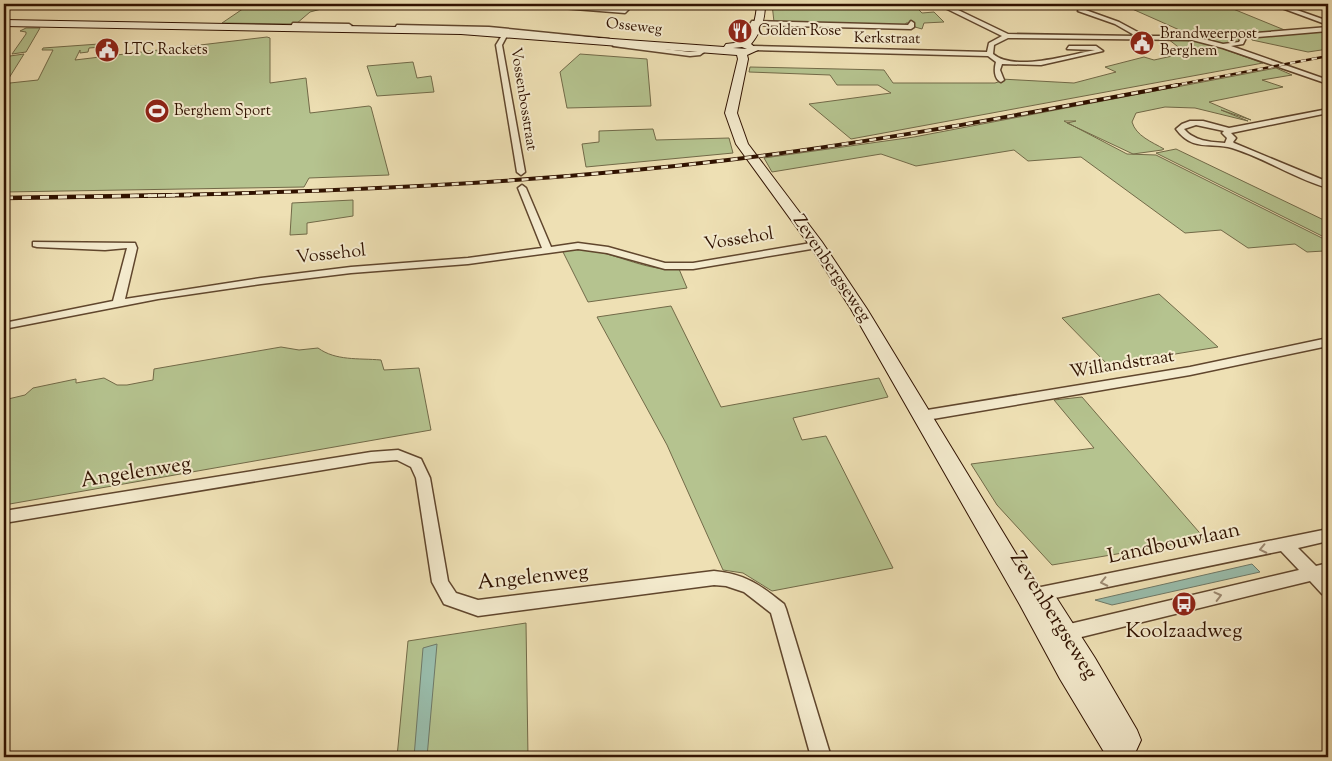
<svg xmlns="http://www.w3.org/2000/svg" width="1332" height="761" viewBox="0 0 1332 761" font-family="'Sorts Mill Goudy',serif">
	<style>
		.green { fill: #b5c38f; stroke: #726a48 }
		.water { fill: #99bdac; stroke: #6f7967 }
		.lines { fill: none; stroke-linecap: round; stroke-linejoin: round }
		.street-casing { stroke: #60462d; stroke-width: 3 }
		.secondary-casing { stroke: #301200; stroke-width: 2 }
		.street { fill: #f4ebce; fill-rule: evenodd }
		.secondary { fill: #f4ebce; fill-rule: evenodd }
		.rail-far2-casing { stroke: #301200; stroke-width: 2.5 }
		.rail-far1-casing { stroke: #301200; stroke-width: 4 }
		.rail-casing { stroke: #301200; stroke-width: 4.5 }
		.rail-far2 { stroke: #f4ebce; stroke-width: 2; stroke-dasharray: 5.5; stroke-linecap: butt }
		.rail-far1 { stroke: #f4ebce; stroke-width: 2.5; stroke-dasharray: 7; stroke-linecap: butt }
		.rail { stroke: #f4ebce; stroke-width: 3; stroke-dasharray: 9; stroke-linecap: butt }
		.oneway { stroke: #9c8971 }
		.labels { text-anchor: middle; dominant-baseline: central; stroke-width: 4; stroke-linejoin: round; paint-order: stroke }
		.far-street-label { font-size: 15px; fill: #301200; stroke: #f4ebce }
		.far-poi-label { font-size: 15px; fill: #301200; stroke: #f4ebce; text-anchor: start }
		.street-label { font-size: 18px; fill: #301200; stroke: #f4ebce }
		.near-street-label { font-size: 21px; fill: #301200; stroke: #f4ebce }
		.near-poi-label { font-size: 21px; fill: #301200; stroke: #f4ebce }
	</style>
	<rect width="100%" height="100%" fill="#eee0b4"/>
	<filter id="stains"><feTurbulence type="fractalNoise" baseFrequency=".004" numOctaves="4"/><feColorMatrix values="0 0 0 0 .2 0 0 0 0 .09 0 0 0 0 .02 0 0 0 .5 -.17"/></filter>
	<radialGradient id="worn" r=".72"><stop offset=".6" stop-color="#630" stop-opacity="0"/><stop offset="1" stop-color="#630" stop-opacity=".3"/></radialGradient>
	<g class="green">
		<polygon points="250,4 329,4 325,8 310,12 296,24 222,23"/>
		<polygon points="772,4 888,4 891,8 916,7 922,13 934,12 944,22 924,23 922,29 915,27 913,23 906,23 905,26 774,22"/>
		<polygon points="1121,4 1221,4 1287,31 1242,33 1238,36 1239,42 1227,46 1193,36"/>
		<polygon points="26,28 40,28 26,52 12,54 26,34 26,32 20,31"/>
		<polygon points="1328,30 1328,49 1308,52 1252,40 1251,37"/>
		<polygon points="267,37 270,38 270,83 306,78 310,113 369,106 371,107 389,175 309,178 304,187 4,192 4,90 10,83 38,80 53,50 42,50 43,48 113,43 108,53 100,54 102,47 89,48 88,52 80,53 80,50 75,60"/>
		<polygon points="1168,39 1204,42 1263,63 851,139 809,104 891,93 878,85 837,85 830,75 749,72 750,67 884,70 893,83 995,83 1001,81 1001,79 1074,83 1116,72 1105,67 1144,57 1154,60 1186,53"/>
		<polygon points="24,54 4,86 4,65 10,56"/>
		<polygon points="580,54 647,59 651,106 567,108 560,72"/>
		<polygon points="413,62 417,78 431,76 434,92 377,96 367,66"/>
		<path d="M1276,68L1292,75L1262,80L1283,87L1209,102L1251,120L1221,110L1248,121L1195,108L1165,107L1136,113L1132,122C1136,136 1152,142 1164,149L1162,150L1133,154L1067,123L1076,121H1064L1127,154L1156,155L1328,241V253L1324,251L1307,252L1295,244L1248,248L1221,230L1185,233L1081,157L1028,161L1014,150L916,166L881,154L772,172L764,158L914,137Z"/>
		<polygon points="653,129 656,140 729,138 733,153 586,167 582,144 599,142 599,131"/>
		<polygon points="1176,149 1328,222 1328,239 1156,153"/>
		<polygon points="353,200 353,216 307,223 307,234 290,235 292,203"/>
		<path d="M575,249C611,249 643,272 679,269L687,288L588,302L562,250Z"/>
		<polygon points="1159,294 1218,347 1108,365 1062,318"/>
		<polygon points="671,306 721,407 879,378 888,397 793,418 802,440 826,436 893,568 772,591 743,573 723,570 667,445 597,317"/>
		<path d="M281,347L299,350L318,348C336,361 358,358 381,360L384,370L419,368L431,430L4,505V400L25,395L33,388L76,379V383L104,378L117,385H127L153,380L154,369Z"/>
		<polygon points="1082,397 1205,539 1052,565 997,505 971,464 1094,448 1054,400"/>
		<polygon points="526,623 528,757 397,757 408,641"/>
	</g>
	<g class="water">
		<polygon points="1252,564 1260,572 1112,605 1095,600"/>
		<polygon points="437,644 427,757 414,757 423,648"/>
	</g>
	<g class="lines">
		<defs>
			<g id="street">
				<polygon points="511,4 624,9 628,4 634,4 625,13"/>
				<path d="M937,4H944L950,7L1005,4L1002,6L956,9L1008,34L1136,36L1115,24L1078,11L1080,8L1119,22L1145,36H1192L1223,44L1239,42L1244,34L1328,27V31L1246,38L1243,44L1231,46L1328,80V84L1223,48L1192,40L1008,38L994,45L993,54C1014,72 1069,55 1095,50L1067,49L1069,46H1096L1103,51L1041,65L1002,64L1000,70L1004,80L1001,82C994,79 994,69 996,62L988,56L752,50L749,48L752,46L987,52L989,43L1002,36Z"/>
				<polygon points="1271,4 1279,4 1289,7 1321,4 1294,9 1328,21 1328,25"/>
				<polygon points="752,21 908,25 911,21 914,23 914,27 911,29 754,25 751,33 742,36"/>
				<polygon points="293,23 349,24 352,26 349,28 291,26"/>
				<polygon points="397,25 489,27 609,39 606,41 509,32 502,45 525,172 521,175 517,172 496,45 504,32 395,28"/>
				<polygon points="615,43 690,52 697,52 704,48 707,50 700,55 690,56 613,46"/>
				<path d="M1328,109V113L1231,133L1236,138L1233,142L1234,143L1328,182V188C1295,179 1265,158 1232,148C1210,142 1193,152 1176,129L1182,124L1190,121H1203L1229,128ZM1196,125L1224,131L1222,133L1227,138L1225,143C1210,142 1194,141 1184,129Z"/>
				<polygon points="522,185 526,188 551,247 578,243 608,247 665,263 693,263 817,242 822,245 817,248 693,269 665,269 607,253 578,249 468,264 351,273 261,284 158,299 4,329 4,323 113,301 127,248 105,250 37,247 33,246 33,242 135,243 137,248 125,299 261,278 351,267 468,258 542,248 518,188"/>
				<polygon points="1328,338 1328,346 1190,375 921,421 916,419 914,416 916,413 921,411 1190,367"/>
				<path d="M398,450L421,459L430,478L448,581L456,593L478,600L714,571C746,574 760,585 784,604L786,609L831,757H811L771,613L744,592L726,586L714,585L478,616L444,604L432,582L416,478L411,467L397,460L371,462L4,523V511L371,452Z"/>
				<polygon points="1328,529 1328,541 1298,548 1316,566 1328,563 1328,596 1322,594 1310,581 1061,642 1055,640 1052,634 1055,628 1061,626 1299,570 1281,551 1031,603 1025,601 1023,596 1025,591 1031,589"/>
			</g>
			<path id="secondary" d="M757,4H765C765,20 761,32 751,44L758,50L747,55L748,59L737,113L748,144L822,242L867,309L1040,593L1045,591L1054,594L1095,658L1137,730L1141,740L1136,751L1139,757H1107L1060,679L1020,605L851,309L810,246L736,144L725,113L738,59L737,55L461,34L4,26V20L461,28L724,47L726,44L743,42C753,31 756,19 757,4ZM742,47L747,49L733,48Z"/>
		</defs>
		<use href="#street" class="street-casing"/>
		<use href="#secondary" class="secondary-casing"/>
		<use href="#street" class="street"/>
		<use href="#secondary" class="secondary"/>
		<defs>
			<polyline id="rail-far2" points="1171,86 1328,56"/>
			<path id="rail-far1" d="M130,196C329,192 529,184 728,160C879,142 1028,113 1178,85"/>
			<polyline id="rail" points="4,198 190,195"/>
		</defs>
		<use href="#rail-far2" class="rail-far2-casing"/>
		<use href="#rail-far1" class="rail-far1-casing"/>
		<use href="#rail" class="rail-casing"/>
		<use href="#rail-far2" class="rail-far2"/>
		<use href="#rail-far1" class="rail-far1"/>
		<use href="#rail" class="rail"/>
	</g>
	<defs><path id="oneway-chevron" d="M-2-3.5L2.5 0L-2 3.5" fill="none" stroke-width="1.6" stroke-linecap="round" stroke-linejoin="round" transform="scale(1.25)"/></defs>
	<g class="oneway">
		<use href="#oneway-chevron" transform="translate(1263 549) rotate(168)"/>
		<use href="#oneway-chevron" transform="translate(1104 582) rotate(168)"/>
		<use href="#oneway-chevron" transform="translate(1218 596) rotate(-14)"/>
	</g>
	<defs>
		<symbol id="restaurant-disc" viewBox="-11 -11 22 22"><circle r="9.5" fill="#8f2418" stroke="#f4ebce"/><path d="M-5-6h1v4h1v-4h1v4h1v-4h1v5L-1.5 .5V6h-2V.5L-5-1ZM5-6V6H3V1.5H1.5Q1.5-4 5-6Z" fill="#fff"/></symbol>
		<symbol id="civic-disc" viewBox="-11 -11 22 22"><circle r="9.5" fill="#8f2418" stroke="#f4ebce"/><path d="M-.6-6.5H3V-4.5H.6V-3L4-1V1h2V6H-6V1h2V-1L-.6-3ZM-1.2 2.5V6h2.4V2.5Z" fill="#fff"/></symbol>
		<symbol id="stadium-disc" viewBox="-11 -11 22 22"><circle r="9.5" fill="#8f2418" stroke="#f4ebce"/><path d="M0-5a6.5 5 0 1 0 0 10a6.5 5 0 1 0 0-10ZM-3.5-1.8h7v3.6h-7Z" fill="#fff"/></symbol>
		<symbol id="bus-disc" viewBox="-11 -11 22 22"><circle r="9.5" fill="#8f2418" stroke="#f4ebce"/><path d="M-5-6H5V4H4V6H2V4H-2V6H-4V4H-5ZM-3.5-4V0h7V-4ZM-3.5 1.2v1.5H-2V1.2ZM2 1.2v1.5H3.5V1.2Z" fill="#fff"/></symbol>
	</defs>
	<g fill-rule="evenodd">
		<use href="#restaurant-disc" x="726" y="17" width="28" height="28"/>
		<use href="#civic-disc" x="1128" y="29" width="28" height="28"/>
		<use href="#civic-disc" x="93" y="36" width="28" height="28"/>
		<use href="#stadium-disc" x="143" y="97" width="28" height="28"/>
		<use href="#bus-disc" x="1170" y="590" width="28" height="28"/>
	</g>
	<g class="labels">
		<g class="far-street-label">
			<text transform="translate(634 27) rotate(6)">Osseweg</text>
			<text transform="translate(887 39) rotate(1)">Kerkstraat</text>
			<text transform="translate(523 99) rotate(81)">Vossenbosstraat</text>
		</g>
		<g class="far-poi-label">
			<text x="758" y="31">Golden Rose</text>
			<text x="1160" y="34">Brandweerpost<tspan x="1160" dy="17">Berghem</tspan></text>
			<text x="124" y="50">LTC Rackets</text>
			<text x="174" y="111">Berghem Sport</text>
		</g>
		<g class="street-label">
			<text transform="translate(739 240) rotate(-9)">Vossehol</text>
			<text transform="translate(331 255) rotate(-6)">Vossehol</text>
			<text transform="translate(831 269) rotate(56)">Zevenbergseweg</text>
			<text transform="translate(1122 365) rotate(-9)">Willandstraat</text>
		</g>
		<g class="near-street-label">
			<text transform="translate(136 473) rotate(-9)">Angelenweg</text>
			<text transform="translate(1174 544) rotate(-12)">Landbouwlaan</text>
			<text transform="translate(533 578) rotate(-6)">Angelenweg</text>
			<text transform="translate(1053 616) rotate(58)">Zevenbergseweg</text>
		</g>
		<g class="near-poi-label">
			<text x="1184" y="632">Koolzaadweg</text>
		</g>
	</g>
	<rect width="1332" height="761" fill="none" stroke="#eee0b4" stroke-width="20"/>
	<rect x="5" y="5" width="1322" height="751" fill="none" stroke="#301200" stroke-width="2.5"/>
	<rect x="10" y="10" width="1312" height="741" fill="none" stroke="#301200"/>
	<rect width="100%" height="100%" filter="url(#stains)"/>
	<rect width="100%" height="100%" fill="url(#worn)"/>
</svg>
